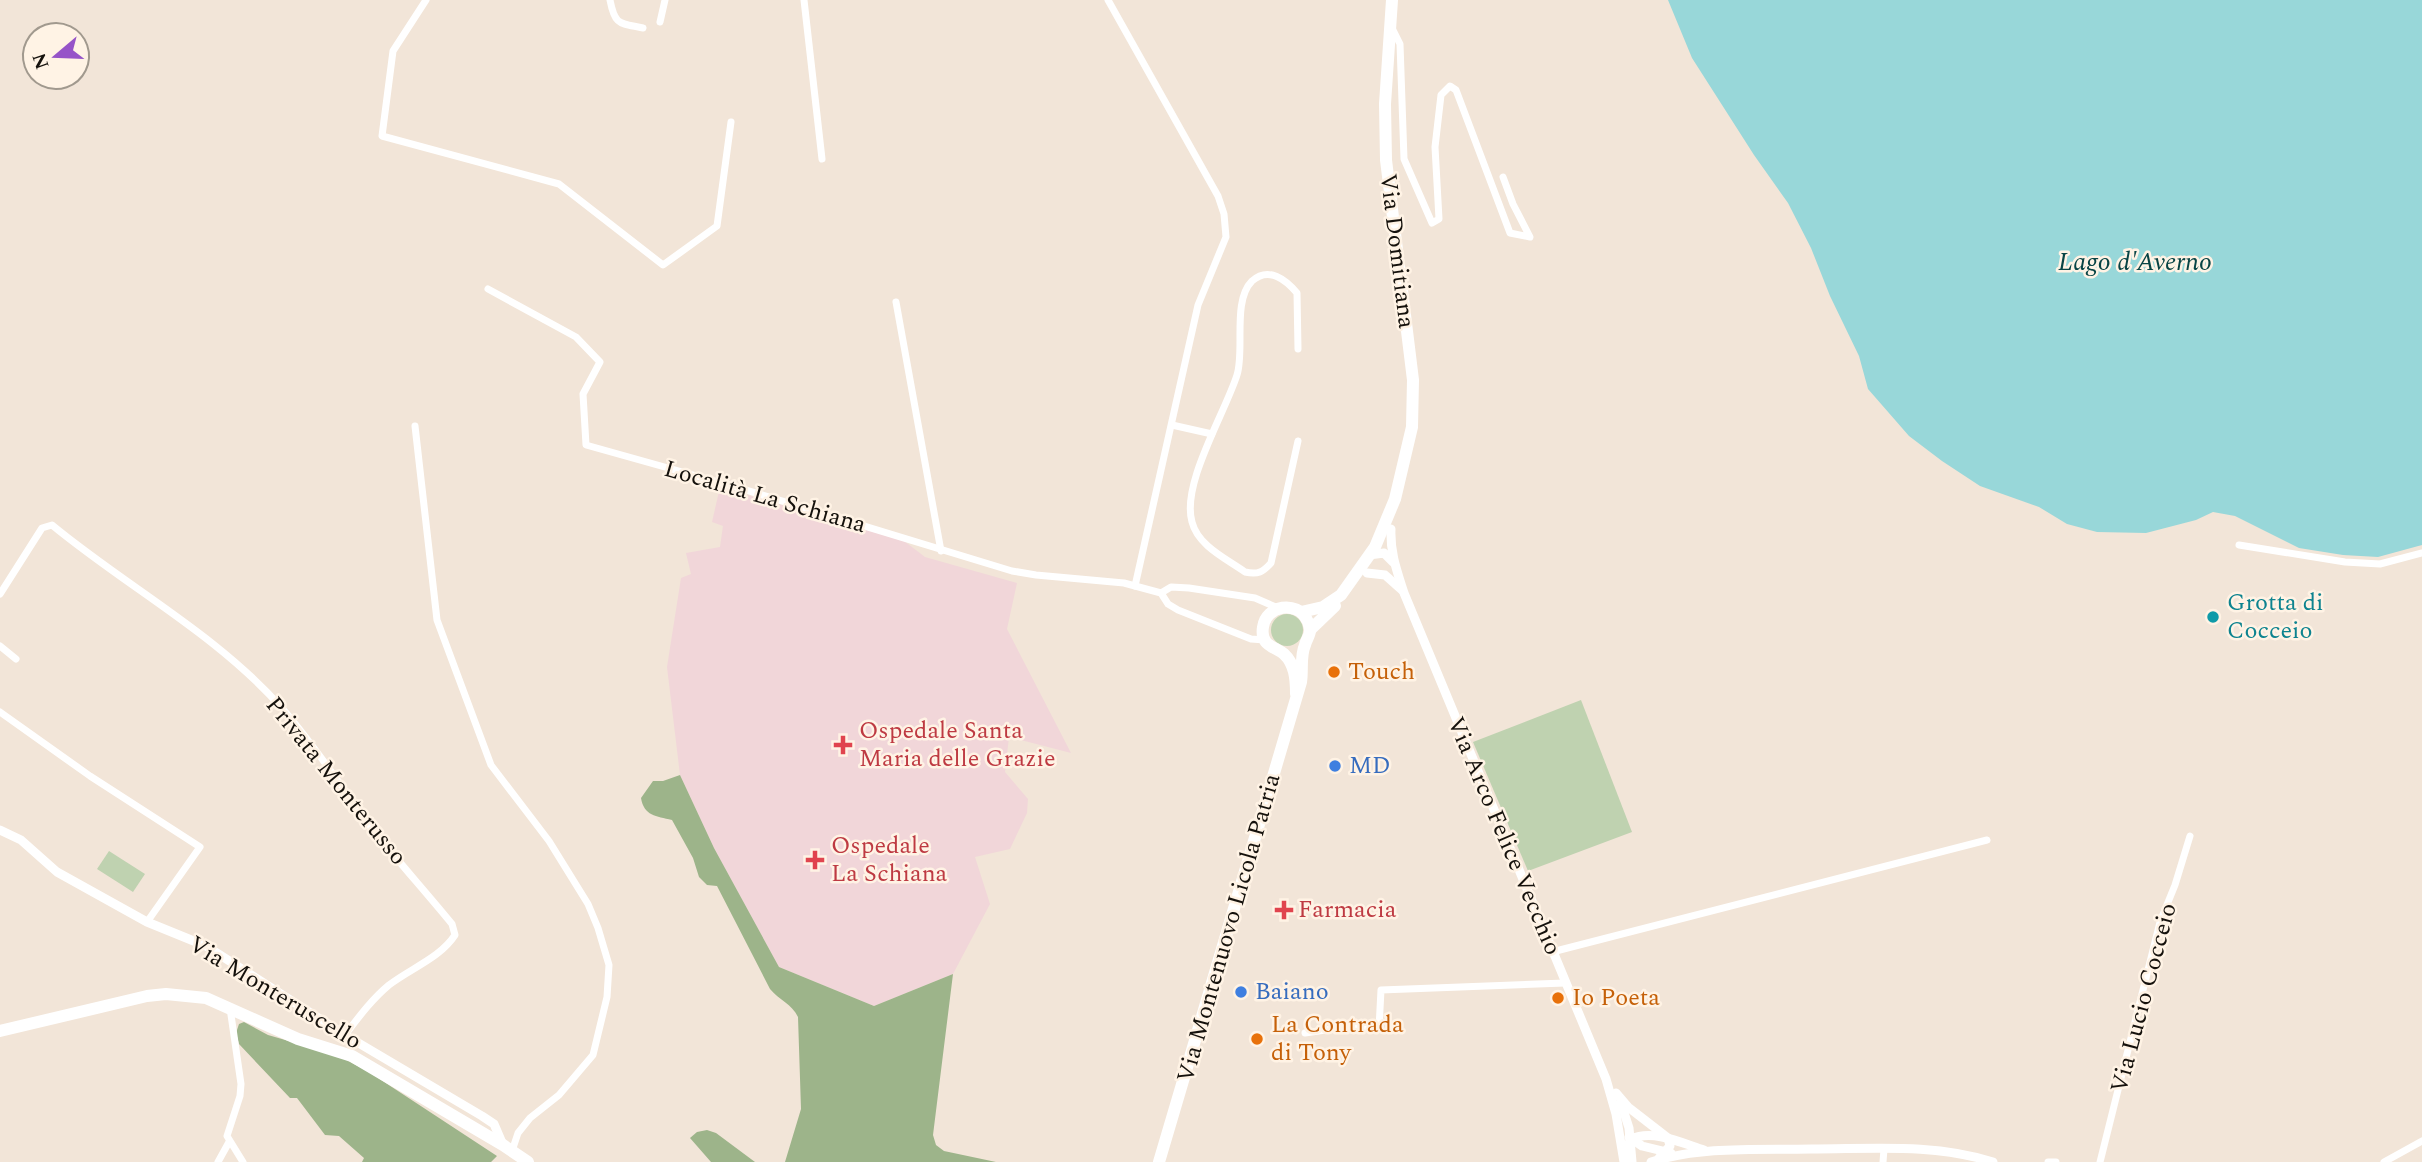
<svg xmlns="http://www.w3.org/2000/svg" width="2422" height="1162" viewBox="0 0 2422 1162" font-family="Spectral,serif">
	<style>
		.medical { fill: #f1d6d9 }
		.green { fill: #bfd2b0 }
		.forest { fill: #9db48a }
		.water { fill: #98d7d9 }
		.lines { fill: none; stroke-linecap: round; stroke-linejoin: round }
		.minor { stroke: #fff; stroke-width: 7 }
		.tertiary { stroke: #fff; stroke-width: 9 }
		.primary { stroke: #fff; stroke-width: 12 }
		.culture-dot { fill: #0f9aa8; stroke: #fff3e5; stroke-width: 2.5 }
		.food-dot { fill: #e8710a; stroke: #fff3e5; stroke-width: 2.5 }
		.health-dot { fill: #e0444e; stroke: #fff3e5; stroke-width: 2.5 }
		.shop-dot { fill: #3f7fe0; stroke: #fff3e5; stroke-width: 2.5 }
		.labels { text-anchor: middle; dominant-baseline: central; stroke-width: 5; stroke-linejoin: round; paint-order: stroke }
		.street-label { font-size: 24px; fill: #15110c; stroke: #fff3e5 }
		.culture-label { font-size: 24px; fill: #0d838f; stroke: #fff3e5; text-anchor: start }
		.food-label { font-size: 24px; fill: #c56008; stroke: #fff3e5; text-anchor: start }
		.health-label { font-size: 24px; fill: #be3a42; stroke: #fff3e5; text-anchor: start }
		.shop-label { font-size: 24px; fill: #366cbe; stroke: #fff3e5; text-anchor: start }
		.water-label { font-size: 26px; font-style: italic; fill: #084445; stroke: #fff3e5 }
	</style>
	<rect width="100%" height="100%" fill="#f2e5d8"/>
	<polygon class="medical" points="720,487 904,541 925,557 1017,583 1007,629 1071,753 1009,737 1005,772 1028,799 1027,813 1010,849 975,857 990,904 953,974 874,1006 779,967 714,848 680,775 667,667 681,578 691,574 686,553 720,547 723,526 712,522"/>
	<g class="green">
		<circle cx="1287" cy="630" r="16"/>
		<polygon points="1581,700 1632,832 1528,871 1473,742"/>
		<polygon points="109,851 145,874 133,892 97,869"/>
	</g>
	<g class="forest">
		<path d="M680,775L714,848L779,967L874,1006L953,974L933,1135L936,1145L944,1151L996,1162H785L801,1109L798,1017C792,1004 779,1000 770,989L717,886L707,885L699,877L693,858L672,820C656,816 644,816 641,798L653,781H663Z"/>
		<polygon points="244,1022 268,1035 337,1055 369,1072 497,1156 491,1162 362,1162 364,1158 339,1136 325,1135 297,1098 290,1098 239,1044 236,1033 239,1024"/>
		<polygon points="707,1130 716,1133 755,1162 711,1162 690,1138 697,1132"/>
	</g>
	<polygon class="water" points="1668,0 2422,0 2422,545 2378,557 2343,555 2299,548 2235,516 2213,512 2196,520 2146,533 2097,532 2067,524 2039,507 1980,486 1942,461 1909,436 1868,389 1859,356 1830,296 1811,248 1788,203 1754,155 1692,58"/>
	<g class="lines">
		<g class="minor">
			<polyline points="426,0 393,51 382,136 559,184 663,265 717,226 731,122"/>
			<path d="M610,0C615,26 620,23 643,28"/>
			<polyline points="804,0 822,159"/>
			<polyline points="1108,0 1218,196 1224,214 1226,237 1198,305 1135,586"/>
			<polyline points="660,22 665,0"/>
			<polyline points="1392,28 1400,44 1404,159 1432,223 1439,219 1435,147 1441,95 1450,86 1456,90 1510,233 1530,237 1513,204 1503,177"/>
			<polyline points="488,289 576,337 600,362 583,394 586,445 736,487 1012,571 1036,575 1124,583 1161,593 1168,604 1178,610 1251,639 1265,640"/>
			<polyline points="896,302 941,551"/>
			<polyline points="1172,425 1212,434"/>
			<polyline points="415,426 437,620 491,765 549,841 588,904 598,928 609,965 607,997 593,1055 559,1095 530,1118 518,1133 512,1151"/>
			<path d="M1298,441L1271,563C1263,572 1258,575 1245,572C1227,559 1198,546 1192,522C1181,484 1225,413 1237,375C1245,350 1232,301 1252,281C1269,266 1286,280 1297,293L1298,349"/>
			<polyline points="2239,545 2345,562 2380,564 2422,553"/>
			<polyline points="1161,593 1171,587 1189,588 1255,598 1278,608"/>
			<path d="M0,594L42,528L52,525C127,587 215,633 281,707C313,743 341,786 370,826C396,859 425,891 452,924L455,935C440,958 411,968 389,985C372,999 358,1018 345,1035"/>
			<polyline points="0,646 16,659"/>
			<polyline points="0,712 90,776 200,847 147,922"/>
			<polyline points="1552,952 1987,840"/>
			<polyline points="230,1008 241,1084 240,1096 227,1136 243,1162"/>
			<polyline points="1305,1033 1339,1028 1379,1028 1381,990 1565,983"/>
			<polyline points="218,1162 229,1142"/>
			<polyline points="1883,1162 1884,1149"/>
			<polyline points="2048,1162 2056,1162"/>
			<polyline points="2100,1162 2160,922 2175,885 2190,836"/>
			<polyline points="2384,1162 2422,1141"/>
		</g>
		<g class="tertiary">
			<path d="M1391,529C1390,553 1397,571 1404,593L1606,1079L1616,1114L1624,1162"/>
			<polyline points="1369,555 1384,553 1393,562"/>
			<polyline points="1367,573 1385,575 1403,591"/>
			<polyline points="0,830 21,840 57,872 147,922 206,946 345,1035 482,1116 494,1124 503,1145"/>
			<polyline points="1616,1093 1628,1107 1668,1138 1670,1146 1659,1158"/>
			<polyline points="1621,1103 1629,1128 1632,1162"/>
			<polyline points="1629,1137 1642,1146 1671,1153"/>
			<path d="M1624,1154L1631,1139C1653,1129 1682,1143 1704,1150"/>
			<path d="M1651,1162C1702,1146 1757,1150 1811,1149C1872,1149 1934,1143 1993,1162"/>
		</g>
		<g class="primary">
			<polyline points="1301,612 1323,607 1341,595 1375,547 1395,499 1412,427 1413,380 1386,160 1385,104 1392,0"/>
			<polyline points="1310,630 1335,606"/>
			<polyline points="0,1031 147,996 166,994 206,998 298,1039 352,1056 503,1145 528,1162"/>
			<path d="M1159,1162L1301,682C1303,670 1300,656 1305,645C1306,640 1310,636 1310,630C1310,629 1308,620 1307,620C1297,600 1266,605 1263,627C1260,646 1274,646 1284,654C1295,664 1296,680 1296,694"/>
		</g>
	</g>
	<circle class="culture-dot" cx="2213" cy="617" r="7"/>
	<g class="food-dot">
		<circle cx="1334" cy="672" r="7"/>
		<circle cx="1558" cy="998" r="7"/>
		<circle cx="1257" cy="1039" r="7"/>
	</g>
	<g class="health-dot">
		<path d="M839.5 734.5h7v7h7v7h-7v7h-7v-7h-7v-7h7z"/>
		<path d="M811.5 849.5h7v7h7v7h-7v7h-7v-7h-7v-7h7z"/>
		<path d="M1280.5 899.5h7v7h7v7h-7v7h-7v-7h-7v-7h7z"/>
	</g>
	<g class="shop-dot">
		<circle cx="1335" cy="766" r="7"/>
		<circle cx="1241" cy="992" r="7"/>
	</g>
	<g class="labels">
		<g class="street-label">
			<text transform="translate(1397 251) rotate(83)">Via Domitiana</text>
			<text transform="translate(765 497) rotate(16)">Località La Schiana</text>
			<text transform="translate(336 781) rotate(51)">Privata Monterusso</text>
			<text transform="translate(1504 836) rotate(67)">Via Arco Felice Vecchio</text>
			<text transform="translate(1229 928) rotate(-74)">Via Montenuovo Licola Patria</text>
			<text transform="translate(275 993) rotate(31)">Via Monteruscello</text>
			<text transform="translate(2144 998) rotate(-75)">Via Lucio Cocceio</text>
		</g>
		<g class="culture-label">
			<text x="2227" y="603">Grotta di<tspan x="2227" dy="28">Cocceio</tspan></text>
		</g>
		<g class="food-label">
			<text x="1348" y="672">Touch</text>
			<text x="1572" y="998">Io Poeta</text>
			<text x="1271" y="1025">La Contrada<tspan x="1271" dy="28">di Tony</tspan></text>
		</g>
		<g class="health-label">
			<text x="859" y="731">Ospedale Santa<tspan x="859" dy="28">Maria delle Grazie</tspan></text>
			<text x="831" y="846">Ospedale<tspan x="831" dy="28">La Schiana</tspan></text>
			<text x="1298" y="910">Farmacia</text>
		</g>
		<g class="shop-label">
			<text x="1349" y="766">MD</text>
			<text x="1255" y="992">Baiano</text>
		</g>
		<g class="water-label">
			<text x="2135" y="262">Lago d'Averno</text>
		</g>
	</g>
	<g transform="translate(56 56) rotate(251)"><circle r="33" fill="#fff3e5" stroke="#a1998e" stroke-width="2"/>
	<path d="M0-5L12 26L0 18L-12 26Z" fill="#9653c8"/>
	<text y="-10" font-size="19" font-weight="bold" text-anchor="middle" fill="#15110c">N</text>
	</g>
</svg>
